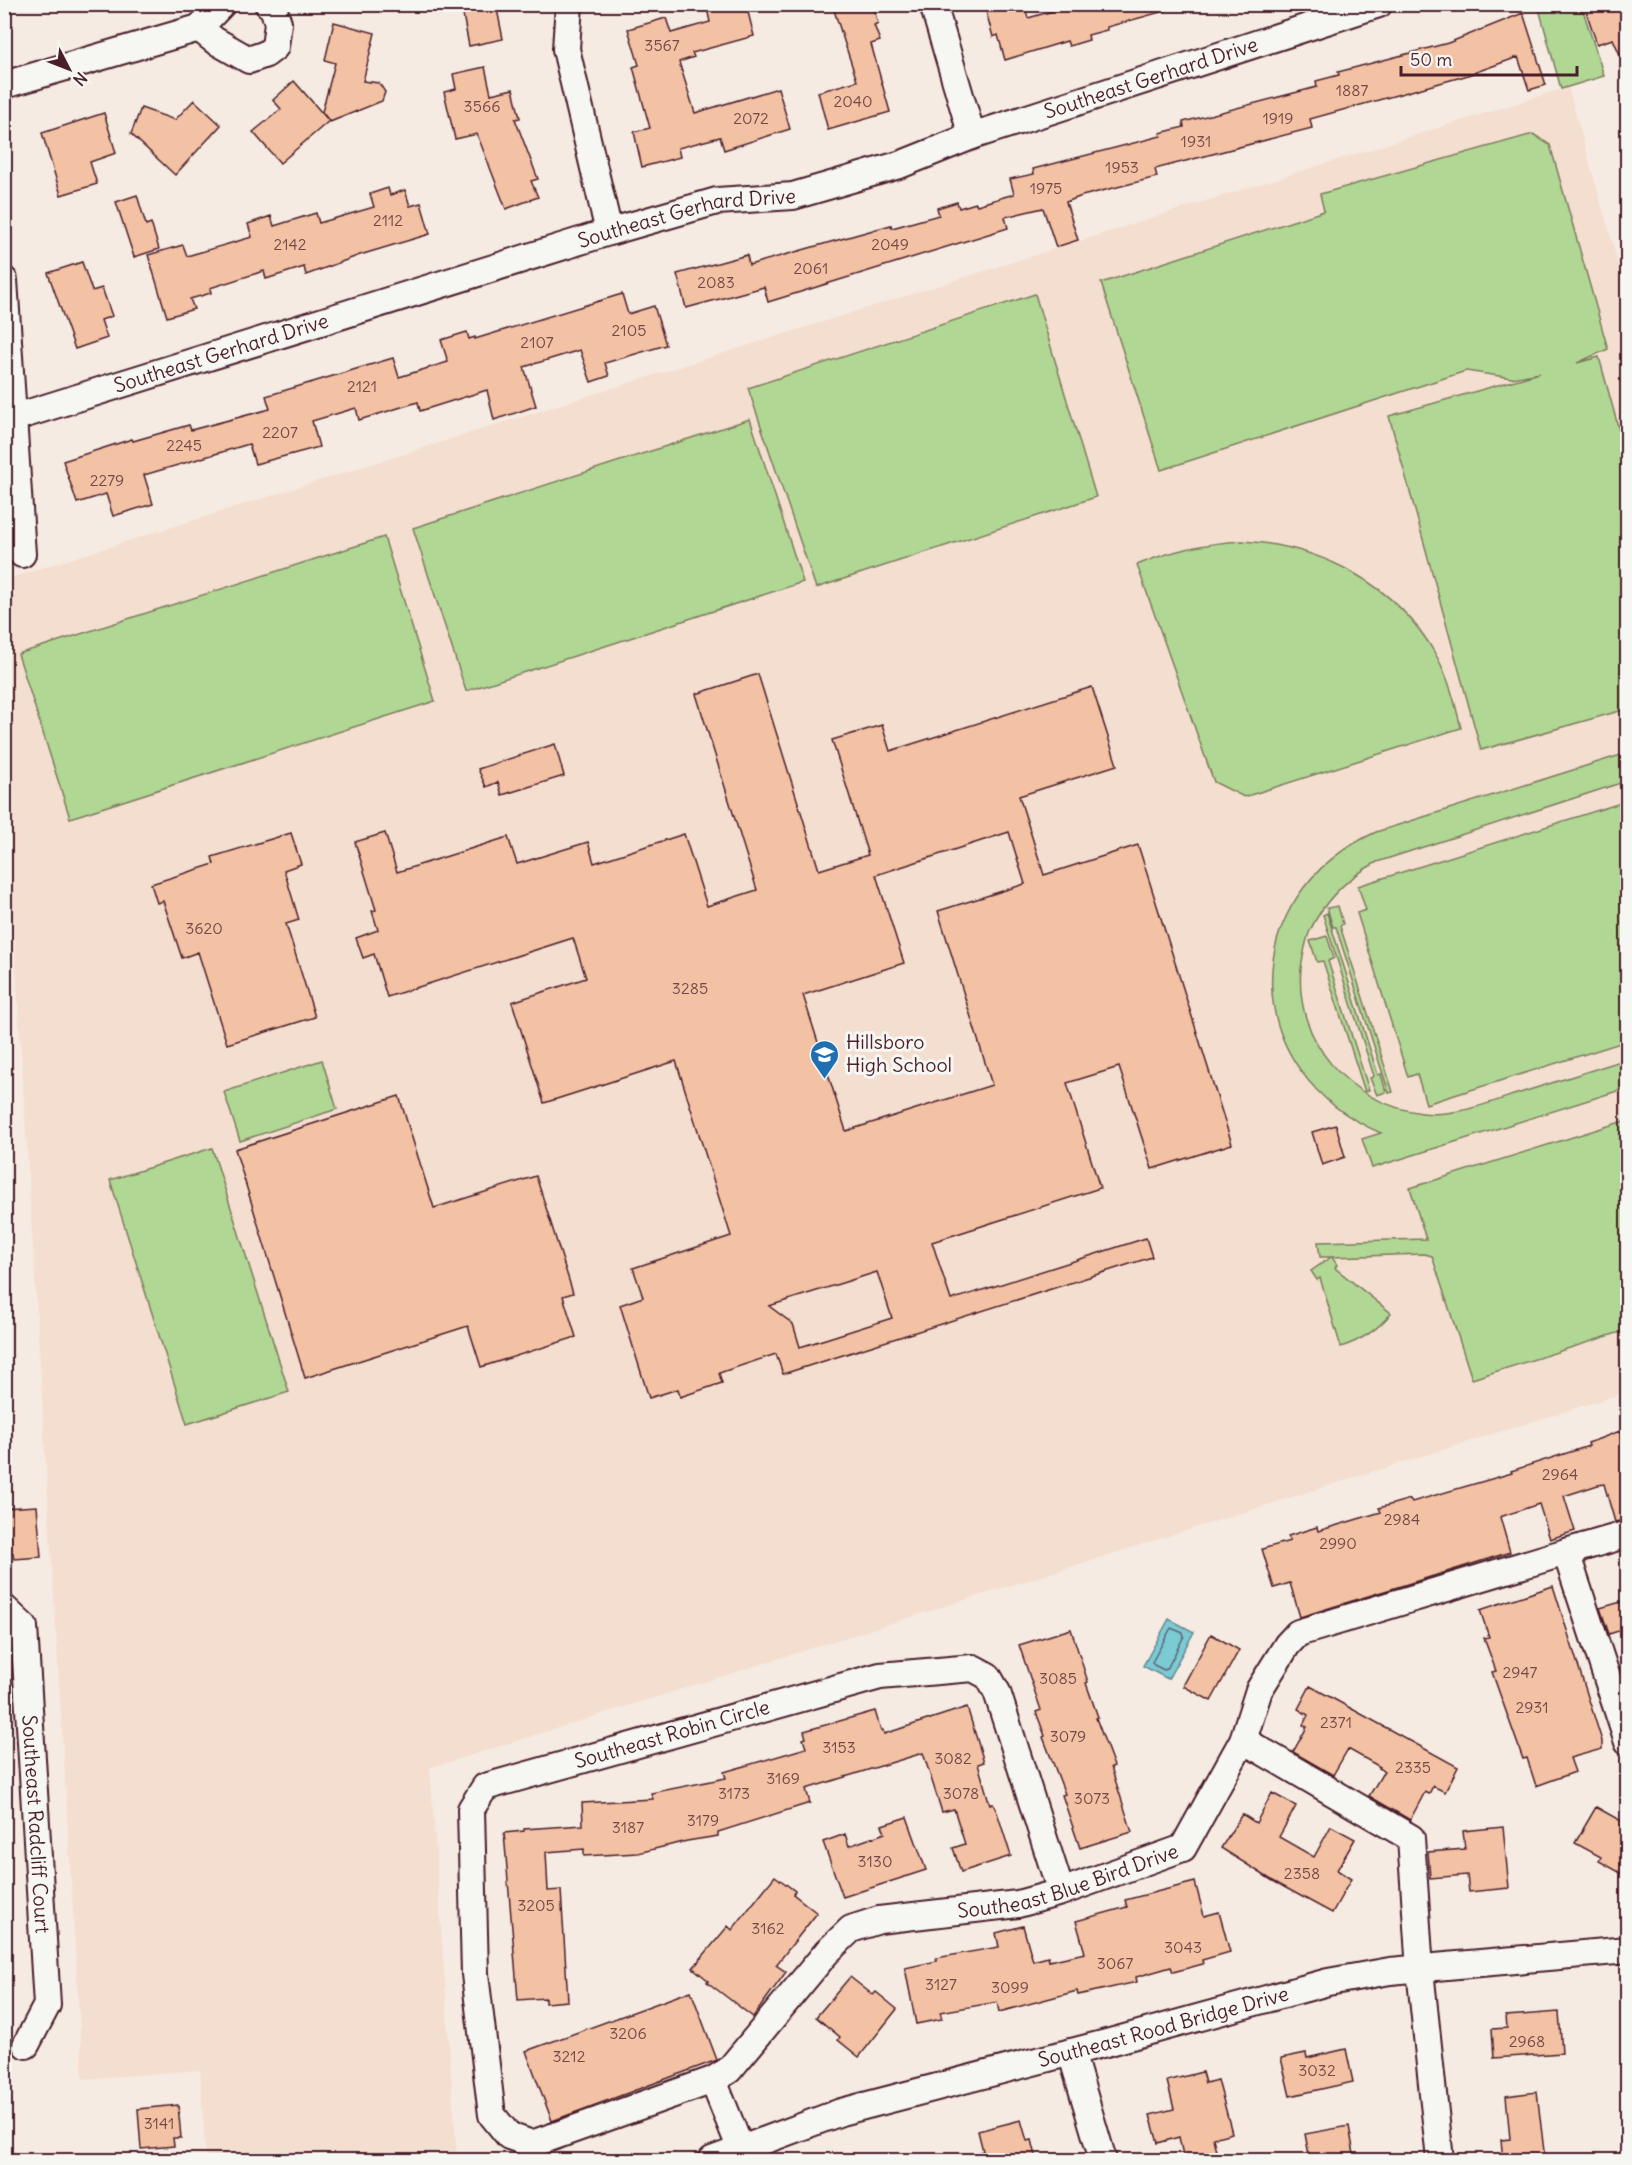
<svg xmlns="http://www.w3.org/2000/svg" width="1632" height="2165" viewBox="0 0 1632 2165" font-family="Delius,sans-serif">
<style>
.built{fill:#f4decf}
.green{fill:#b0d793;stroke:#7d7b5f;stroke-width:1.5}
.water{fill:#7acbd4;stroke:#678690;stroke-width:1.5}
.lines{fill:none;stroke-linecap:round;stroke-linejoin:round}
.shore{stroke:#5d646f;stroke-width:1.5}
.building{fill:#f3c1a3;stroke:#4a1f2b;stroke-width:1.5;fill-rule:evenodd}
.minor-casing{stroke:#4a1f2b;stroke-width:30}
.minor{stroke:#f6f6f2;stroke-width:26}
.labels{text-anchor:middle;stroke-width:6;stroke-linejoin:round;paint-order:stroke}
.number-label{font-size:16px;fill:#744849}
.street-label{font-size:20px;fill:#4a1f2b;stroke:#f6f6f2}
.poi-label{font-size:20px;fill:#4a1f2b;stroke:#f6f6f2;text-anchor:start}
</style>
<rect width="100%" height="100%" fill="#f5ebe2"/>
<filter id="ink" filterUnits="userSpaceOnUse"><feTurbulence type="fractalNoise" baseFrequency=".0167" numOctaves="2"/><feDisplacementMap in="SourceGraphic" scale="12" xChannelSelector="R" yChannelSelector="G"/><feConvolveMatrix kernelMatrix="1 2 1 2 8 2 1 2 1" color-interpolation-filters="sRGB"/></filter>
<g filter="url(#ink)">
<!-- built -->
<path class="built" d="M 1568,87 L 1628,297 L 1627,1392 L 430,1768 L 457,2160 L 206,2160 L 200,2070 L 83,2079 L 5,784 L 4,580 Z"/>
<!-- green -->
<path class="green" d="M 1538,5 L 1586,5 L 1583,10 L 1604,76 L 1561,89 Z
M 1533,134 L 1550,145 L 1608,349 L 1577,363 L 1599,357 L 1627,459 L 1627,709 L 1481,750 L 1389,416 L 1540,373 L 1512,378 L 1466,371 L 1161,470 L 1101,283 L 1324,211 L 1320,194 Z
M 1035,294 L 1096,497 L 816,588 L 748,388 Z
M 750,419 L 803,582 L 466,691 L 413,528 Z
M 384,537 L 435,701 L 70,818 L 18,654 Z
M 1243,541 C 1322,546 1396,584 1436,655 C 1449,678 1455,703 1461,728 L 1244,797 L 1214,782 L 1137,565 C 1172,550 1205,543 1243,541 Z
M 1627,753 L 1627,781 L 1377,862 C 1347,878 1323,901 1309,933 C 1305,944 1303,956 1301,968 C 1294,1042 1350,1104 1422,1113 C 1456,1117 1491,1102 1523,1092 C 1558,1081 1593,1070 1627,1059 L 1627,1088 L 1372,1168 L 1362,1139 L 1381,1133 C 1238,1073 1234,896 1376,832 Z
M 1627,801 L 1627,1041 L 1426,1104 L 1417,1074 L 1408,1077 L 1357,913 L 1366,910 L 1358,886 Z
M 1338,906 L 1343,924 L 1340,926 L 1393,1092 L 1389,1093 L 1336,927 L 1333,927 L 1327,908 Z
M 1327,913 L 1378,1075 L 1381,1074 L 1386,1092 L 1377,1095 L 1370,1078 L 1374,1076 L 1323,915 Z
M 1327,936 L 1334,958 L 1328,961 L 1369,1090 L 1365,1092 L 1323,961 L 1317,962 L 1310,941 Z
M 322,1060 L 337,1109 L 240,1141 L 224,1092 Z
M 1627,1120 L 1627,1330 L 1472,1379 L 1432,1256 L 1424,1254 L 1332,1257 L 1337,1265 L 1335,1268 L 1391,1313 C 1378,1330 1362,1340 1341,1347 L 1320,1278 L 1317,1280 L 1311,1271 L 1331,1257 L 1320,1257 L 1318,1242 L 1426,1239 L 1410,1188 Z
M 212,1148 L 289,1392 L 187,1424 L 110,1180 Z"/>
<!-- water -->
<path class="water" d="M 1169,1619 L 1194,1632 L 1168,1679 L 1143,1666 Z"/>
<g class="lines">
<!-- shore -->
<path class="shore" d="M 1171,1628 L 1183,1633 L 1184,1636 L 1167,1669 L 1164,1670 L 1154,1665 L 1152,1662 Z"/>
</g>
<!-- building -->
<path class="building" d="M 461,4 L 496,4 L 503,39 L 469,46 Z
M 706,4 L 746,4 L 754,36 L 692,53 L 694,57 L 679,62 L 695,113 L 778,88 L 790,129 L 724,150 L 720,137 L 678,148 L 680,157 L 642,167 L 634,132 L 650,128 L 633,67 L 639,65 L 628,29 L 666,18 L 671,33 L 710,22 Z
M 832,4 L 872,4 L 878,23 L 874,25 L 880,41 L 871,44 L 890,112 L 828,130 L 818,92 L 857,81 Z
M 984,4 L 1024,4 L 1028,18 L 1077,4 L 1167,4 L 1168,10 L 1107,27 L 1107,30 L 1088,35 L 1089,40 L 1069,46 L 1067,41 L 1005,60 L 998,35 L 993,37 Z
M 1598,4 L 1628,4 L 1628,73 L 1613,39 L 1597,44 L 1585,8 Z
M 1523,13 L 1546,85 L 1529,90 L 1518,57 L 1465,76 L 1310,119 L 1312,128 L 1155,169 L 1157,177 L 1082,196 L 1066,202 L 1078,240 L 1056,247 L 1043,208 L 1005,217 L 1008,228 L 768,302 L 764,287 L 686,308 L 677,274 L 747,255 L 749,265 L 891,225 L 892,228 L 939,215 L 937,208 L 957,202 L 959,208 L 976,203 L 977,205 L 1014,194 L 1010,179 L 1034,174 L 1033,169 L 1161,136 L 1160,133 L 1184,127 L 1183,122 L 1317,87 L 1316,81 L 1339,75 L 1338,72 L 1448,43 Z
M 334,22 L 375,33 L 363,81 L 379,83 L 385,92 L 382,101 L 330,122 L 322,112 L 335,63 L 325,60 Z
M 485,67 L 491,94 L 513,89 L 520,118 L 515,119 L 538,179 L 531,181 L 538,197 L 506,209 L 477,134 L 455,139 L 444,92 L 456,89 L 453,74 Z
M 294,81 L 329,121 L 280,163 L 253,132 L 281,109 L 273,100 Z
M 194,100 L 221,125 L 175,175 L 131,134 L 141,108 L 175,120 Z
M 104,113 L 116,153 L 90,162 L 97,184 L 61,195 L 42,133 Z
M 388,188 L 390,195 L 405,190 L 410,206 L 421,203 L 430,234 L 360,255 L 306,275 L 304,267 L 266,279 L 264,271 L 210,288 L 211,293 L 190,299 L 194,309 L 167,317 L 148,255 L 183,245 L 187,256 L 252,237 L 248,224 L 271,216 L 274,226 L 316,213 L 319,223 L 374,207 L 370,194 Z
M 137,195 L 146,225 L 151,223 L 159,249 L 134,257 L 116,202 Z
M 82,262 L 92,291 L 102,288 L 112,316 L 101,320 L 107,338 L 75,349 L 48,273 Z
M 622,294 L 628,314 L 654,306 L 666,345 L 605,363 L 609,376 L 591,382 L 580,350 L 524,367 L 536,406 L 494,420 L 487,390 L 420,411 L 418,402 L 359,420 L 356,408 L 312,421 L 319,447 L 255,464 L 249,444 L 144,475 L 153,504 L 113,516 L 106,494 L 77,503 L 63,461 L 132,439 L 133,441 L 189,425 L 191,430 L 270,409 L 266,396 L 393,358 L 399,377 L 448,362 L 441,340 L 467,332 L 469,339 L 475,337 L 475,339 Z
M 758,674 L 819,870 L 868,855 L 832,740 L 882,725 L 890,751 L 1092,687 L 1117,765 L 1019,796 L 1044,875 L 1138,845 L 1232,1144 L 1152,1169 L 1119,1067 L 1067,1083 L 1100,1188 L 932,1242 L 951,1300 L 1146,1238 L 1152,1257 L 783,1374 L 776,1354 L 719,1373 L 722,1383 L 680,1397 L 678,1389 L 649,1398 L 620,1305 L 643,1297 L 633,1268 L 731,1236 L 676,1061 L 544,1103 L 512,1002 L 586,978 L 573,938 L 387,997 L 374,954 L 363,958 L 356,938 L 378,930 L 372,911 L 376,910 L 355,842 L 385,833 L 397,872 L 508,837 L 517,864 L 588,842 L 594,863 L 684,834 L 707,906 L 757,890 L 696,694 ZM 1009,832 L 1025,884 L 938,911 L 992,1085 L 846,1131 L 803,995 L 904,963 L 876,875 ZM 877,1272 L 892,1318 L 800,1347 L 793,1324 L 769,1306 Z
M 555,744 L 564,776 L 502,795 L 498,782 L 486,787 L 478,769 Z
M 291,833 L 301,864 L 284,870 L 299,920 L 286,924 L 315,1017 L 227,1044 L 198,952 L 182,958 L 163,901 L 157,903 L 151,884 L 214,864 L 212,857 Z
M 399,1096 L 434,1208 L 536,1176 L 573,1293 L 563,1296 L 576,1337 L 481,1367 L 468,1326 L 305,1378 L 235,1149 Z
M 1336,1125 L 1345,1157 L 1322,1165 L 1312,1132 Z
M 1620,1431 L 1622,1438 L 1628,1436 L 1628,1519 L 1615,1522 L 1604,1484 L 1598,1485 L 1564,1496 L 1575,1531 L 1550,1539 L 1539,1504 L 1500,1517 L 1510,1552 L 1453,1570 L 1300,1617 L 1290,1583 L 1274,1588 L 1262,1549 L 1290,1541 L 1288,1536 L 1317,1527 L 1318,1531 L 1381,1512 L 1379,1508 L 1410,1499 L 1412,1502 L 1512,1473 L 1511,1471 L 1589,1446 L 1588,1443 Z
M 37,1506 L 41,1557 L 14,1559 L 13,1553 L 4,1553 L 4,1508 Z
M 1553,1586 L 1602,1741 L 1602,1749 L 1570,1758 L 1575,1772 L 1536,1786 L 1527,1758 L 1523,1759 L 1492,1672 L 1496,1671 L 1484,1638 L 1489,1637 L 1480,1610 Z
M 1628,1600 L 1628,1628 L 1609,1634 L 1600,1608 Z
M 1071,1629 L 1088,1682 L 1086,1683 L 1098,1717 L 1096,1718 L 1114,1766 L 1111,1767 L 1132,1832 L 1080,1848 L 1062,1795 L 1065,1794 L 1043,1737 L 1045,1736 L 1036,1712 L 1041,1710 L 1019,1645 Z
M 1211,1634 L 1239,1650 L 1211,1701 L 1183,1686 Z
M 1310,1686 L 1458,1767 L 1445,1792 L 1433,1786 L 1429,1794 L 1425,1792 L 1410,1820 L 1369,1796 L 1384,1771 L 1379,1768 L 1380,1767 L 1348,1749 L 1333,1775 L 1293,1752 L 1307,1727 L 1303,1725 L 1308,1715 L 1298,1709 Z
M 967,1707 L 984,1762 L 978,1764 L 990,1805 L 993,1804 L 997,1812 L 1011,1856 L 961,1872 L 953,1848 L 965,1844 L 954,1809 L 942,1812 L 923,1753 L 806,1789 L 810,1803 L 718,1832 L 718,1836 L 687,1841 L 638,1853 L 584,1856 L 584,1849 L 546,1852 L 548,1891 L 561,1890 L 568,2001 L 545,2003 L 545,1998 L 518,2000 L 504,1833 L 524,1831 L 524,1829 L 583,1825 L 582,1803 L 653,1799 L 651,1793 L 726,1778 L 724,1772 L 806,1748 L 803,1739 L 806,1738 L 804,1731 L 875,1711 L 881,1731 L 883,1730 L 884,1734 Z
M 1272,1793 L 1296,1806 L 1279,1837 L 1314,1857 L 1331,1826 L 1355,1839 L 1337,1870 L 1351,1879 L 1332,1913 L 1273,1881 L 1221,1848 L 1242,1814 L 1256,1823 Z
M 1596,1807 L 1623,1822 L 1621,1826 L 1628,1830 L 1628,1877 L 1599,1861 L 1601,1857 L 1575,1843 Z
M 907,1817 L 926,1870 L 843,1897 L 823,1842 L 845,1834 L 849,1846 L 885,1833 L 882,1825 Z
M 1503,1827 L 1509,1888 L 1469,1892 L 1467,1875 L 1430,1878 L 1428,1852 L 1465,1849 L 1463,1831 Z
M 775,1876 L 795,1891 L 793,1894 L 817,1913 L 776,1965 L 786,1972 L 753,2017 L 707,1982 L 709,1981 L 693,1968 L 728,1926 L 732,1930 Z
M 1195,1882 L 1204,1916 L 1219,1912 L 1230,1952 L 1202,1960 L 1203,1964 L 1173,1972 L 1171,1967 L 1136,1977 L 1137,1982 L 1078,1995 L 1077,1991 L 999,2012 L 997,2002 L 940,2012 L 942,2019 L 916,2024 L 905,1968 L 937,1961 L 936,1958 L 999,1947 L 996,1933 L 1023,1926 L 1033,1961 L 1048,1957 L 1049,1961 L 1085,1953 L 1076,1921 L 1127,1907 L 1125,1900 Z
M 850,1977 L 873,1995 L 876,1992 L 897,2009 L 859,2057 L 838,2040 L 840,2037 L 816,2017 Z
M 691,1991 L 717,2060 L 552,2121 L 526,2051 Z
M 1559,2012 L 1562,2053 L 1494,2058 L 1492,2029 L 1507,2028 L 1506,2016 Z
M 1346,2049 L 1353,2082 L 1290,2096 L 1281,2058 L 1306,2053 L 1307,2058 Z
M 1202,2072 L 1205,2083 L 1218,2080 L 1232,2133 L 1213,2138 L 1218,2160 L 1184,2160 L 1179,2137 L 1158,2143 L 1150,2115 L 1174,2109 L 1167,2081 Z
M 1537,2092 L 1545,2160 L 1503,2160 L 1501,2140 L 1510,2139 L 1506,2096 Z
M 178,2105 L 181,2138 L 173,2138 L 174,2146 L 141,2149 L 138,2109 Z
M 1021,2120 L 1027,2141 L 1032,2140 L 1037,2160 L 977,2160 L 977,2153 L 983,2151 L 978,2131 Z
M 1349,2126 L 1355,2160 L 1310,2160 L 1305,2134 Z"/>
<g class="lines">
<defs>
<g id="minor">
<path d="M 569,4 L 566,49 L 609,232"/>
<path d="M 933,4 L 972,136"/>
<path d="M 199,28 L 214,40 L 249,60 L 266,54 L 275,47 L 278,23 L 273,7 L 268,4"/>
<path d="M 4,85 L 199,28 L 222,4"/>
<path d="M 4,280 L 22,554"/>
<path id="s1" d="M 13,418 L 609,232 L 717,201 L 793,196 L 831,185 L 902,164 L 972,136 L 1379,4"/>
<path d="M 1566,1552 L 1628,1534"/>
<path id="s2" d="M 4,1608 L 24,1627 L 47,2005 L 26,2045"/>
<path d="M 1243,1740 L 1411,1838 L 1420,1970 L 1440,2160"/>
<path id="s3" d="M 1061,1892 L 997,1692 L 988,1676 L 973,1668 L 880,1676 L 485,1787 L 471,1809 L 475,1974 L 492,2115 L 509,2136 L 532,2144 L 713,2080 L 729,2070 L 827,1952 L 851,1929 L 879,1920 L 1018,1904 L 1061,1892 L 1183,1848 L 1243,1740 L 1259,1690 L 1287,1645 L 1298,1633 L 1566,1552 L 1628,1742"/>
<path d="M 1071,2052 L 1103,2160"/>
<path d="M 713,2080 L 745,2160"/>
<path id="s4" d="M 712,2160 L 841,2112 L 1110,2042 L 1328,1982 L 1390,1971 L 1628,1950"/>
</g>
</defs>
<!-- minor casing -->
<use href="#minor" class="minor-casing"/>
<!-- minor -->
<use href="#minor" class="minor"/>
</g>
</g>
<!-- icons -->
<defs>
<symbol id="school-pin" viewBox="-11 -11 22 30"><path d="M0 17L-7.5 6A9.5 9.5 0 1 1 7.5 6Z" fill="#1f6fb2" stroke="#f6f6f2"/><path d="M0-5L7-2L0 1L-7-2ZM-4 1L0 2.5L4 1V4Q0 6-4 4Z" fill="#fff"/></symbol>
</defs>
<g fill-rule="evenodd">
<use href="#school-pin" x="808" y="1038" width="33" height="45"/>
</g>
<g class="labels">
<!-- number labels -->
<g class="number-label">
<text x="662" y="51">3567</text>
<text x="1352" y="96">1887</text>
<text x="853" y="107">2040</text>
<text x="482" y="112">3566</text>
<text x="751" y="124">2072</text>
<text x="1278" y="124">1919</text>
<text x="1196" y="147">1931</text>
<text x="1122" y="173">1953</text>
<text x="1046" y="194">1975</text>
<text x="388" y="226">2112</text>
<text x="290" y="250">2142</text>
<text x="890" y="250">2049</text>
<text x="811" y="274">2061</text>
<text x="716" y="288">2083</text>
<text x="629" y="336">2105</text>
<text x="537" y="348">2107</text>
<text x="362" y="392">2121</text>
<text x="280" y="438">2207</text>
<text x="184" y="451">2245</text>
<text x="107" y="486">2279</text>
<text x="204" y="934">3620</text>
<text x="690" y="994">3285</text>
<text x="1560" y="1480">2964</text>
<text x="1402" y="1525">2984</text>
<text x="1338" y="1549">2990</text>
<text x="1520" y="1678">2947</text>
<text x="1058" y="1684">3085</text>
<text x="1532" y="1713">2931</text>
<text x="1336" y="1728">2371</text>
<text x="1068" y="1742">3079</text>
<text x="839" y="1753">3153</text>
<text x="953" y="1764">3082</text>
<text x="1413" y="1773">2335</text>
<text x="783" y="1784">3169</text>
<text x="734" y="1799">3173</text>
<text x="961" y="1799">3078</text>
<text x="1092" y="1804">3073</text>
<text x="703" y="1826">3179</text>
<text x="628" y="1833">3187</text>
<text x="875" y="1867">3130</text>
<text x="1302" y="1879">2358</text>
<text x="536" y="1911">3205</text>
<text x="768" y="1934">3162</text>
<text x="1183" y="1953">3043</text>
<text x="1115" y="1969">3067</text>
<text x="941" y="1990">3127</text>
<text x="1010" y="1993">3099</text>
<text x="628" y="2039">3206</text>
<text x="1527" y="2047">2968</text>
<text x="569" y="2062">3212</text>
<text x="1317" y="2076">3032</text>
<text x="159" y="2129">3141</text>
</g>
<!-- street labels -->
<g class="street-label">
<text dy="7" stroke="none"><textPath href="#s1" startOffset="1190">Southeast Gerhard Drive</textPath></text>
<text dy="7" stroke="none"><textPath href="#s1" startOffset="704">Southeast Gerhard Drive</textPath></text>
<text dy="7" stroke="none"><textPath href="#s1" startOffset="218">Southeast Gerhard Drive</textPath></text>
<text transform="translate(672 1734) rotate(-16)" y="7">Southeast Robin Circle</text>
<text dy="7" stroke="none"><textPath href="#s2" startOffset="225">Southeast Radcliff Court</textPath></text>
<text dy="7" stroke="none"><textPath href="#s3" startOffset="1754">Southeast Blue Bird Drive</textPath></text>
<text dy="7" stroke="none"><textPath href="#s4" startOffset="471">Southeast Rood Bridge Drive</textPath></text>
</g>
<!-- poi labels -->
<g class="poi-label">
<text x="846" y="1049">Hillsboro<tspan x="846" dy="23">High School</tspan></text>
</g>
</g>
<!-- margin -->
<rect width="1632" height="2165" fill="none" stroke="#f6f6f2" stroke-width="24"/>
<rect x="12" y="12" width="1608" height="2141" fill="none" stroke="#4a1f2b" stroke-width="2" filter="url(#ink)"/>
<!-- north arrow -->
<g transform="translate(69 69) rotate(132)" stroke="#f6f6f2" stroke-width="4.5" paint-order="stroke">
<path d="M0-4.5L10 22L0 15L-10 22Z" fill="#4a1f2b"/>
<text y="-9" font-size="16" font-weight="bold" text-anchor="middle" fill="#4a1f2b">N</text>
</g>
<!-- scale -->
<path d="M1401 66v9h176v-9" fill="none" stroke="#4a1f2b" stroke-width="3"/>
<text x="1410" y="66" font-size="18" fill="#4a1f2b" stroke="#f6f6f2" stroke-width="4.5" paint-order="stroke">50 m</text>
</svg>
